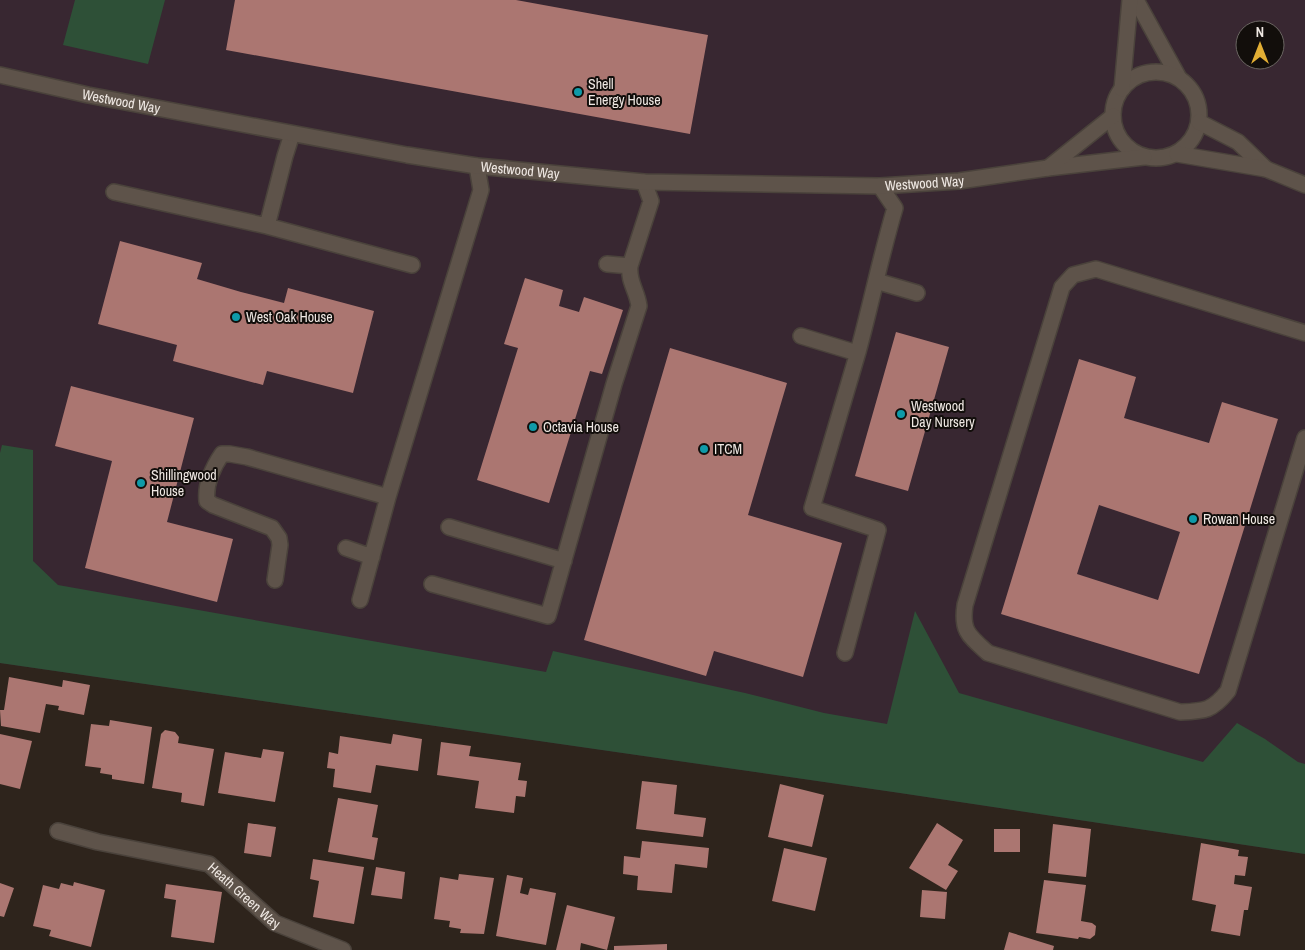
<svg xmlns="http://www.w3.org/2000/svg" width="1305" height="950" viewBox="0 0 1305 950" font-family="'Archivo Narrow',sans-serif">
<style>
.commercial{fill:#382731;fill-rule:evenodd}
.green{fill:#2e5037}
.building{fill:#ab7671;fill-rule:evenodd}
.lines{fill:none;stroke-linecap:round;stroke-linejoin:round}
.service-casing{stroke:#4a423b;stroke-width:18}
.minor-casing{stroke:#4a423b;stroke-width:18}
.service{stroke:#5e534a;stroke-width:15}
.minor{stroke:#5e534a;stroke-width:15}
.culture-dot{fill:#0f9aa8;stroke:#120e0b;stroke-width:2}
.labels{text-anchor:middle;stroke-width:4;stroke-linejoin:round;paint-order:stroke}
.poi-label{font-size:14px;fill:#efe8e3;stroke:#120e0b;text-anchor:start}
.street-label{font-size:14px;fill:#efe8e3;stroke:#120e0b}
</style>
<rect width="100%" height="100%" fill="#2e241c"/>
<!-- commercial -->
<path class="commercial" d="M 0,0 L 1305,0 L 1305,854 L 900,793 L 0,663 ZM 1245,30 L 1275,30 L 1275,60 L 1245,60 Z"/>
<!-- green -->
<path class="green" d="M 75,0 L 165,0 L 148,64 L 63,45 Z
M 2,445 L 33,450 L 33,561 L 58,585 L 546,672 L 553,651 L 745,693 L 824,713 L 887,724 L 915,611 L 959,693 L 1203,762 L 1237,723 L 1265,739 L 1298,762 L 1305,764 L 1305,854 L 900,793 L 0,663 L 0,453 Z"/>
<!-- building -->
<path class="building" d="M 235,0 L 516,0 L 708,35 L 690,134 L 226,50 Z
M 120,241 L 202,263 L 197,279 L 241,292 L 284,303 L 288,288 L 374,311 L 353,393 L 267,371 L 263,385 L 173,361 L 177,345 L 98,324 Z
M 525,278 L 563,290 L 559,306 L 579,312 L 584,297 L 623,310 L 602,374 L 590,371 L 549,503 L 477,480 L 518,348 L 504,344 Z
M 896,332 L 949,347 L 908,491 L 855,476 Z
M 670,348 L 787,383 L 748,515 L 842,543 L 803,677 L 714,651 L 706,676 L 584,640 Z
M 1079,359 L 1136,377 L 1124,418 L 1209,443 L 1222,402 L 1278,419 L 1199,674 L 1001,614 ZM 1099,505 L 1180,532 L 1158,600 L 1077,574 Z
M 71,386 L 194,418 L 167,522 L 233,539 L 217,602 L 85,568 L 112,461 L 55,446 Z
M 9,677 L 62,687 L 63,680 L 90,685 L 84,715 L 58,710 L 59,706 L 46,704 L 40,733 L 1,726 L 0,710 L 4,710 Z
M 110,720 L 152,727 L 144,784 L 112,779 L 112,775 L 100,773 L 101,768 L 85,766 L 91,724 L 109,726 Z
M 165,730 L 175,732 L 179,737 L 178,743 L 214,749 L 204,806 L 181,802 L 182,793 L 152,788 L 161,734 Z
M 0,734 L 32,741 L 20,789 L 0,784 Z
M 393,734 L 422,739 L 418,771 L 376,765 L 371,793 L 333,787 L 335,769 L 327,768 L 329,752 L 338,754 L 340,736 L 391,744 Z
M 441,742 L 471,746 L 469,756 L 521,763 L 518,780 L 527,781 L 525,797 L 516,796 L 514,813 L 475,808 L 479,781 L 437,775 Z
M 263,749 L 284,752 L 275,802 L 218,793 L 225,752 L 261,758 Z
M 642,781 L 677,785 L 674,814 L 706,818 L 703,837 L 636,829 Z
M 780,784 L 824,795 L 812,847 L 768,837 Z
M 338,798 L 378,805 L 372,837 L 378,838 L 374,860 L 328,852 Z
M 248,823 L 276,827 L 271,857 L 244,853 Z
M 937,823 L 963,840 L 948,865 L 958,871 L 946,890 L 909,868 Z
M 1053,824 L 1091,829 L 1086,877 L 1048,873 Z
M 994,829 L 1020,829 L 1020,852 L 994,852 Z
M 642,841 L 709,848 L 707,868 L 675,864 L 672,893 L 637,890 L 638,876 L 623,874 L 624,856 L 640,858 Z
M 1201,843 L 1239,850 L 1238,856 L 1248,857 L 1245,876 L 1235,875 L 1234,884 L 1252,887 L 1248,910 L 1244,910 L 1240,936 L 1211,931 L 1216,905 L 1192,900 Z
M 784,848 L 827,858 L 815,911 L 772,901 Z
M 313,859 L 364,867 L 354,924 L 313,917 L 319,881 L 310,879 Z
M 376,867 L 405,872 L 402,899 L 371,895 Z
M 459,874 L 494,878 L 484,934 L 460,933 L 461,929 L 449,927 L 450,921 L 434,919 L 440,877 L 458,880 Z
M 507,875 L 523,878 L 520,893 L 528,895 L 530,888 L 556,893 L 546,945 L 496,936 Z
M 1044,880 L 1086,885 L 1081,921 L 1092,923 L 1096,926 L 1095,935 L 1090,939 L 1079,937 L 1078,939 L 1036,933 Z
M 74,882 L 105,890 L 91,947 L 49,936 L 51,930 L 33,926 L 43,885 L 59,889 L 61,883 L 73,886 Z
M 0,883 L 14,888 L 4,917 L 0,916 Z
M 166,884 L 222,892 L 214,943 L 171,937 L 176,900 L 164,898 Z
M 922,890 L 947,892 L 945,919 L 920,917 Z
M 567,905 L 615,917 L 607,950 L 581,943 L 580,950 L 556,950 Z
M 1009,932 L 1054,946 L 1053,950 L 1004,950 Z
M 667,944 L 667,950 L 614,950 L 614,946 Z"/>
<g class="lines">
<defs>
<path id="service" d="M 292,134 L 285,156 L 267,226 L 412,265
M 114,192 L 267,226
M 607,264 L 630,266
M 876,281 L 917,293
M 1305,333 L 1096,269 L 1073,275 L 1062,287 L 965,605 C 961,631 969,636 988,653 L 1180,712 C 1205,711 1212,711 1228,691 L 1305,438
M 801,336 L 857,353
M 449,527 L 564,561
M 346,548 L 372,557
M 275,580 L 280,545 L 279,538 L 272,528 L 213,505 L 207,501 C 205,485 213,467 222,454 L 230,454 L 247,457 L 388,497
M 432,584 L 548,616 L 614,384 L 639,306 C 637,290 628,282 630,266 L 651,201 L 644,182
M 360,600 L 388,497 L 481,190 L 477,166
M 845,653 L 878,530 L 812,508 C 827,456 843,404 858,352 C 871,304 881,255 895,208 L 880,186"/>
<g id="minor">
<path d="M 1136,0 L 1179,78"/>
<circle cx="1156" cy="115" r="43"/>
<path id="s1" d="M 0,75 L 88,95 L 407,155 L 477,166 L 644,182 L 880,186 L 959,181 L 1048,168 L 1144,157"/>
<path d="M 1122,89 L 1130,0"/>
<path d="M 1199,122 L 1238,142 L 1266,169"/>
<path d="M 1177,154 L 1266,169 L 1305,185"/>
<path d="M 1048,168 L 1113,116"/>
<path id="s2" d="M 58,831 L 98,842 L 209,864 L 275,923 L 343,950"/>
</g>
</defs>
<!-- service casing -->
<use href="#service" class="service-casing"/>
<!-- minor casing -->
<use href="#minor" class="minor-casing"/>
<!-- service -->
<use href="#service" class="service"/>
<!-- minor -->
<use href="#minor" class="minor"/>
</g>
<!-- markers -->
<g class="culture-dot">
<circle cx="578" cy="92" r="5"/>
<circle cx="236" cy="317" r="5"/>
<circle cx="901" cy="414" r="5"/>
<circle cx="533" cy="427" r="5"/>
<circle cx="704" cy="449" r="5"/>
<circle cx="141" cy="483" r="5"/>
<circle cx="1193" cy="519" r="5"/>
</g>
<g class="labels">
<!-- poi labels -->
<g class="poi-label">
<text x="588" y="89">Shell<tspan x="588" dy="16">Energy House</tspan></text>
<text x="246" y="322">West Oak House</text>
<text x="911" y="411">Westwood<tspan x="911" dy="16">Day Nursery</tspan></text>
<text x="543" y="432">Octavia House</text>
<text x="714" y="454">ITCM</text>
<text x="151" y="480">Shillingwood<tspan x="151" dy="16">House</tspan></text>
<text x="1203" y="524">Rowan House</text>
</g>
<!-- street labels -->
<g class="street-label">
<text dy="5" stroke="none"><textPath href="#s1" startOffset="124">Westwood Way</textPath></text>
<text dy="5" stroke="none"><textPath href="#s1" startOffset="529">Westwood Way</textPath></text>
<text dy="5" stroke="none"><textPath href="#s1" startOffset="934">Westwood Way</textPath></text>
<text dy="5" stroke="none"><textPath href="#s2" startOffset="202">Heath Green Way</textPath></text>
</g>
</g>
<!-- north arrow -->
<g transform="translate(1260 45)"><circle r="24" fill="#120e0b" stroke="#6a6561"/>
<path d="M0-4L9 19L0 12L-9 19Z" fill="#e2ae34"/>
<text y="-8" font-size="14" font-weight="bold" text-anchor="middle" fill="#efe8e3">N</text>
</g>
</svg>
